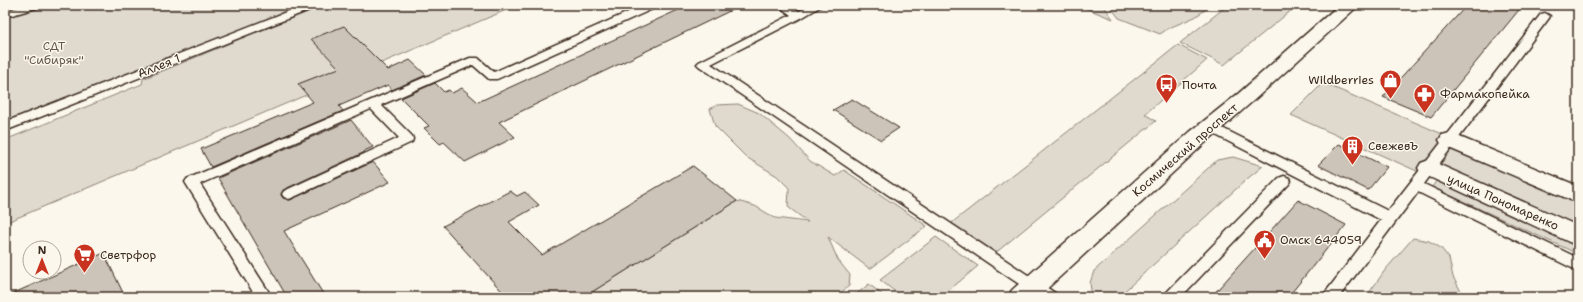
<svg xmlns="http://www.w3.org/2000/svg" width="1583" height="302" viewBox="0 0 1583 302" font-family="'Shantell Sans',sans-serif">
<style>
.green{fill:#dfd9ce;stroke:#8d8276}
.building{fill:#ccc4b9;stroke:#3b2a1e}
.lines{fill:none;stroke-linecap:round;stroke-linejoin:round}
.lane-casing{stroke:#3b2a1e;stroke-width:3}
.street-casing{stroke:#3b2a1e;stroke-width:3}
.primary-casing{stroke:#3b2a1e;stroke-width:3}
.lane{fill:#fbf7ec;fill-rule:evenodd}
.street{fill:#fbf7ec;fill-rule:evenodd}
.primary{fill:#fbf7ec;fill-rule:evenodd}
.labels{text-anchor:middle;stroke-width:3;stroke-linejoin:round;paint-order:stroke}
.park-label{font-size:12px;fill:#64564a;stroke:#fbf7ec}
.street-label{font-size:12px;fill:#3b2a1e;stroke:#fbf7ec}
.poi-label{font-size:12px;fill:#3b2a1e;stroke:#fbf7ec;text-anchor:start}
</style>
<rect width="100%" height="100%" fill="#fbf7ec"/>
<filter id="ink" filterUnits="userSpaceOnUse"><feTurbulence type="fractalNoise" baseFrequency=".025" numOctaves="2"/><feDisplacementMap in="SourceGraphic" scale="8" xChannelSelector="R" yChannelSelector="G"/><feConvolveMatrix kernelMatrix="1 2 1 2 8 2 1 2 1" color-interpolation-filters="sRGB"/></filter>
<g filter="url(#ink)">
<!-- green -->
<path class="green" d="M 5,5 L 305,5 L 5,124 Z
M 322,5 L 518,5 L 5,223 L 5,140 L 142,84 L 143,79 Z
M 1077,5 L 1103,5 L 1113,19 Z
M 1109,5 L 1212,5 L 1195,17 L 1169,28 L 1160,34 L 1119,18 Z
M 1228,5 L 1298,5 L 1224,65 L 1180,43 Z
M 1178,45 L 1207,60 L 1145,114 L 1156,121 L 993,255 L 949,225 Z
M 1323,83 L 1578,192 L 1578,254 L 1432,187 L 1437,180 L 1291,115 Z
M 738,104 L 759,113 L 790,139 L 810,161 L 835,176 L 844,170 L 927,226 L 870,269 L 828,237 L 838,260 L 850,275 L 849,286 L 835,297 L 591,297 L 592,292 L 737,201 L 755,206 L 775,218 L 808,222 L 788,207 L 789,188 L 777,176 L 746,157 L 715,126 L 710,109 L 717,105 Z
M 1233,157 L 1263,166 L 1247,179 L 1118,297 L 1092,297 L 1090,283 L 1094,271 L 1217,160 Z
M 936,237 L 978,266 L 941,297 L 902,297 L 880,280 Z
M 1413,238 L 1429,241 L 1441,248 L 1449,258 L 1453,277 L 1463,295 L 1462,297 L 1366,297 L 1386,269 Z
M 869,284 L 885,297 L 853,297 Z"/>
<!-- building -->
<path class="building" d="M 689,5 L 742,5 L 499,122 L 515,137 L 465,162 L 444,142 L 440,144 L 424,128 L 429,126 L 401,98 L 435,83 L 444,92 L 449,90 L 452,93 L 462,88 L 478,102 Z
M 1467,5 L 1523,5 L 1431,117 L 1383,97 Z
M 344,26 L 388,70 L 410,60 L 426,75 L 392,90 L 388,85 L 339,106 L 343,111 L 211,167 L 201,149 L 313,102 L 298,84 L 339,68 L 311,39 Z
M 852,99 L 899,128 L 881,140 L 833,110 Z
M 351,120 L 373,147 L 364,151 L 365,152 L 283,190 L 281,195 L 283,198 L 290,200 L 373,162 L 390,182 L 284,231 L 325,297 L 287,297 L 218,178 Z
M 1339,144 L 1387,167 L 1368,190 L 1318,165 Z
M 693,166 L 737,201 L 584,297 L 507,297 L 443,226 L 510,191 L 517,196 L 525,192 L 539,205 L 509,222 L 542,255 Z
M 1298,200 L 1346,225 L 1288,297 L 1211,297 Z
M 104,253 L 125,297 L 5,297 Z"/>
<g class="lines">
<defs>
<path id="lane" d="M 25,5 L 41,5 L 40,7 L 5,17 L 5,11 Z
M 304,5 L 318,5 L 317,7 L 5,131 L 5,122 Z
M 644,5 L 658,5 L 657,7 L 497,79 L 489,79 L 473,65 L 381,105 L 412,136 L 413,139 L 412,142 L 294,197 L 289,199 L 284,197 L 282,194 L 284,191 L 399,138 L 371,109 L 200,184 L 272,297 L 256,297 L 185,182 L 187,179 L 470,58 L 478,58 L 494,72 Z
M 777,5 L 790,5 L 799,11 L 810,5 L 823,5 L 803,17 L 711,64 L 1055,293 L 1058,297 L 1038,297 L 699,66 L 697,64 L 699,62 L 791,15 Z
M 1545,13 L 1550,16 L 1549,18 L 1424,184 L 1578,258 L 1578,271 L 1418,192 L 1339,297 L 1322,297 L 1381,220 L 1206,130 L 1204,127 L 1206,124 L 1214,124 L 1388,211 L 1541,14 Z
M 1284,176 L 1289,178 L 1291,181 L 1289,184 L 1181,297 L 1163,297 L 1166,293 L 1279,178 Z"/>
<path id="street" d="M 1450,133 L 1578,186 L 1578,203 L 1442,145 L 1439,140 L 1442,135 Z
M 1429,160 L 1578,226 L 1578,245 L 1569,242 L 1421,173 L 1418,168 L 1421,163 Z"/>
<path id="primary" d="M 1339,5 L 1359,5 L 1253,101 L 1206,142 L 1038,297 L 1008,297 L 1012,290 L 1190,132 L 1239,93 Z"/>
</defs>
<!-- lane casing -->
<use href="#lane" class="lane-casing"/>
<!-- street casing -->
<use href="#street" class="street-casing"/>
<!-- primary casing -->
<use href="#primary" class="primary-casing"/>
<!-- lane -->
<use href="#lane" class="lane"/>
<!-- street -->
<use href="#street" class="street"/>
<!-- primary -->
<use href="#primary" class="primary"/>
</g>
</g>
<!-- icons -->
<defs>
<symbol id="shop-pin" viewBox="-11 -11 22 30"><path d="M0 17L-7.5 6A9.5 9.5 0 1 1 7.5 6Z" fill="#c8321e" stroke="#fbf7ec"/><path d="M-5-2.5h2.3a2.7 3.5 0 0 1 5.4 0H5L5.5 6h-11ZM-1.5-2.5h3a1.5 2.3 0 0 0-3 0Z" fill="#fff"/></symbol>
<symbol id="bus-pin" viewBox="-11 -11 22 30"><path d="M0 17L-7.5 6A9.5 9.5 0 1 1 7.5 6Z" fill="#c8321e" stroke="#fbf7ec"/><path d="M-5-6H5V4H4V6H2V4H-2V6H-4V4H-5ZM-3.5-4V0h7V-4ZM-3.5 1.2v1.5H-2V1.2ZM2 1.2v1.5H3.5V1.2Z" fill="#fff"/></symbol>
<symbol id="pharmacy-pin" viewBox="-11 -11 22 30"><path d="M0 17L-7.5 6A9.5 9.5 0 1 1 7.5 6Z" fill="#c8321e" stroke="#fbf7ec"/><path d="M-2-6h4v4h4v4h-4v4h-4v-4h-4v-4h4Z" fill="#fff"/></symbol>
<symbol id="building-pin" viewBox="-11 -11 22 30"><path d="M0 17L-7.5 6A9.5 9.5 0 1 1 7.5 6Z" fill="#c8321e" stroke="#fbf7ec"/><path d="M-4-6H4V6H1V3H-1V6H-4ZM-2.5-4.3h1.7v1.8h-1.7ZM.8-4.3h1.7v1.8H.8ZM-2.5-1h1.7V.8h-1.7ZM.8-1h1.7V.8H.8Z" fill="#fff"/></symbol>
<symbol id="civic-pin" viewBox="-11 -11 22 30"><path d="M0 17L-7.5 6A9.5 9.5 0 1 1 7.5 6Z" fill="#c8321e" stroke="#fbf7ec"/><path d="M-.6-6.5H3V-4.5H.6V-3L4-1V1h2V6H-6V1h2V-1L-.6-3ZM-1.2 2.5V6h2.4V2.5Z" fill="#fff"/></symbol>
<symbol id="supermarket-pin" viewBox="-11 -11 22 30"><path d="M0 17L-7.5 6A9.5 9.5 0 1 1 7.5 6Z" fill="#c8321e" stroke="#fbf7ec"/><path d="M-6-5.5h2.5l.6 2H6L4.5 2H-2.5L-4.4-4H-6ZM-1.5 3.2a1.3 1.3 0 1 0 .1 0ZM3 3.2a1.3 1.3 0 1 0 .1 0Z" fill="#fff"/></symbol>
</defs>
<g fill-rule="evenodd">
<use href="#shop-pin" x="1378" y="68" width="25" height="34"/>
<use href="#bus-pin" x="1154" y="72" width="25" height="34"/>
<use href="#pharmacy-pin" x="1412" y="82" width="25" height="34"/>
<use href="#building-pin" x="1340" y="134" width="25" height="34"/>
<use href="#civic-pin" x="1252" y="228" width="25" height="34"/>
<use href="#supermarket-pin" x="72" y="242" width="25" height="34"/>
</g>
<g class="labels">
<!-- park labels -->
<g class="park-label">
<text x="54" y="50">СДТ<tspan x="54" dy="14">"Сибиряк"</tspan></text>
</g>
<!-- street labels -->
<g class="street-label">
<text transform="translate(159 66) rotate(-22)" y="4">Аллея 1</text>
<text transform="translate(1185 150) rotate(-41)" y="4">Космический проспект</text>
<text transform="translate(1503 202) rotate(24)" y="4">улица Пономаренко</text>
</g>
<!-- poi labels -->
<g class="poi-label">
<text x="1374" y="84" text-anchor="end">Wildberries</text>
<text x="1182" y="89">Почта</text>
<text x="1440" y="98">Фармакопейка</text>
<text x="1368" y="150">СвежевЪ</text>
<text x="1280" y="244">Омск 644059</text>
<text x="100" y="259">Светрфор</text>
</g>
</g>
<!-- margin -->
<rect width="1583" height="302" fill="none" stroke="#fbf7ec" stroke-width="20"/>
<rect x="10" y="10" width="1563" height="282" fill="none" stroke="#3b2a1e" stroke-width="1.5" filter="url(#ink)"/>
<!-- north arrow -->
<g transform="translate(42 260)"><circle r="19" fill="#fbf7ec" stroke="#aea59a"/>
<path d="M0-3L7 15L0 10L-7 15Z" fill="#c8321e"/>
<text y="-6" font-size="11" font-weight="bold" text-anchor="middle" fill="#3b2a1e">N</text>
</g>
</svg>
